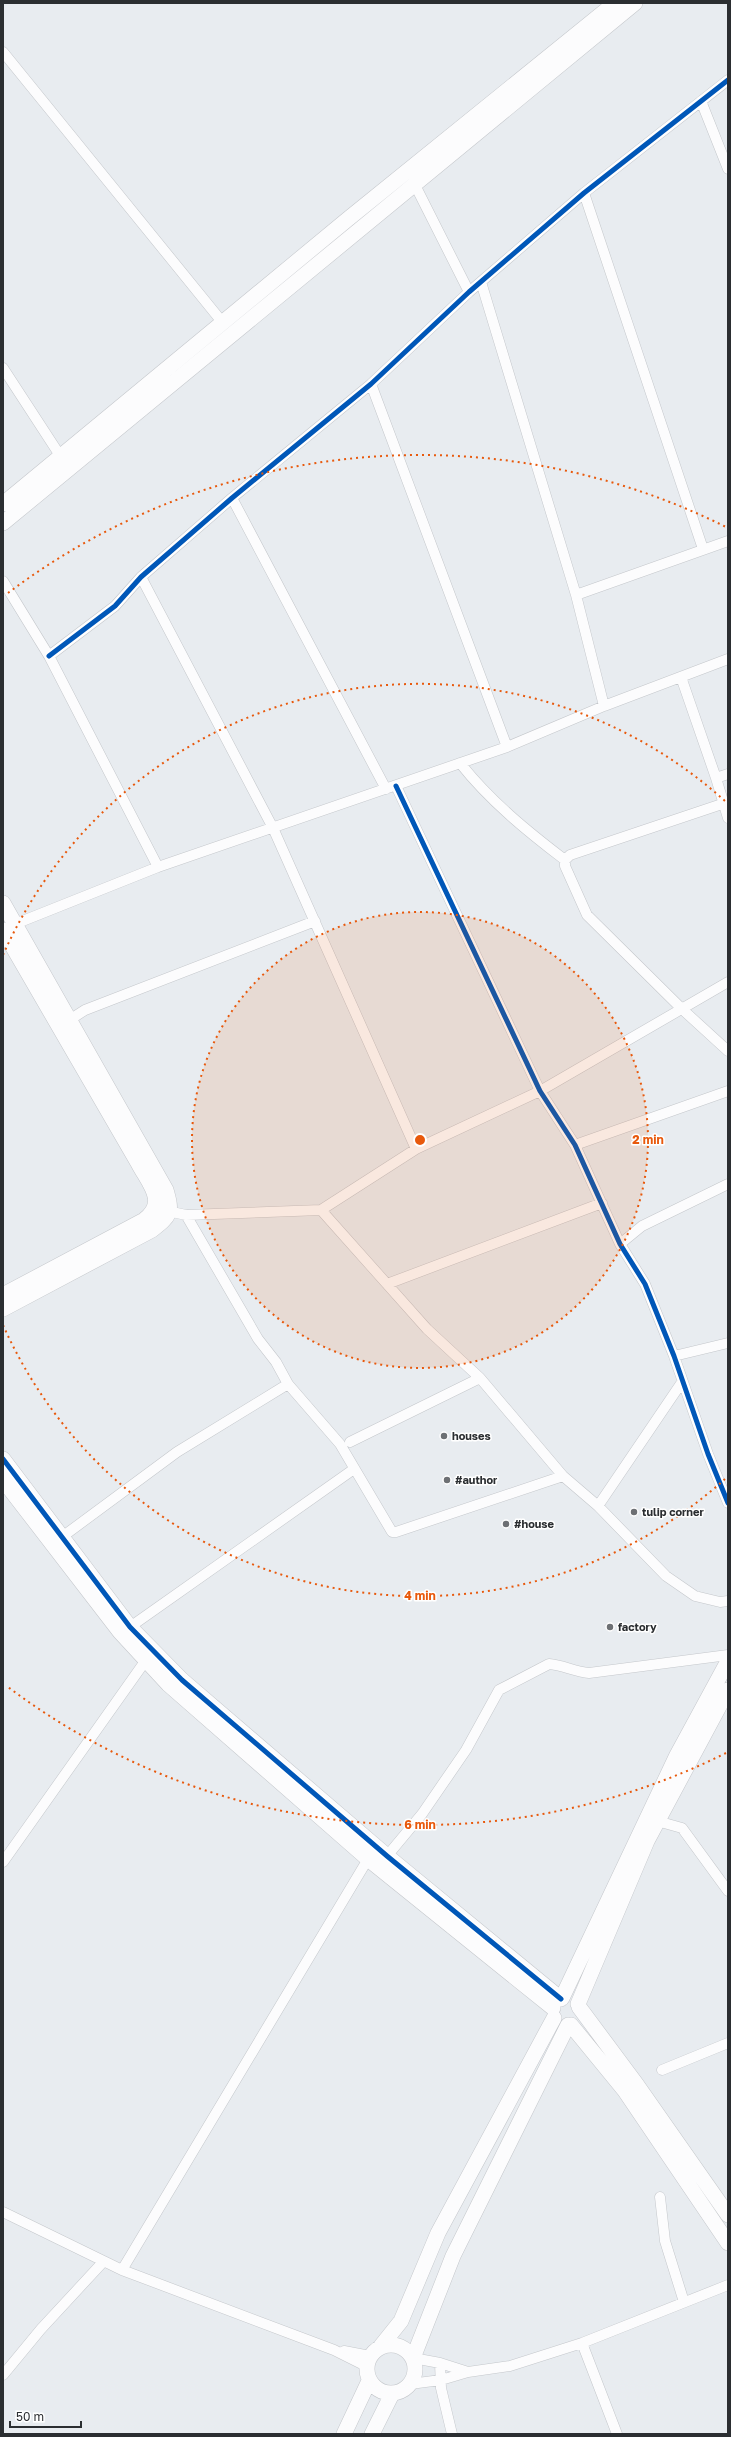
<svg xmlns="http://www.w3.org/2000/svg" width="731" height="2437" viewBox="0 0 731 2437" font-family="'Golos Text',sans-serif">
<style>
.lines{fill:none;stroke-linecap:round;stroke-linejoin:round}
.street-casing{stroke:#c4c7cb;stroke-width:11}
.secondary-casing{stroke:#c4c7cb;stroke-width:16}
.street{stroke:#fcfcfd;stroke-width:10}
.secondary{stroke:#fcfcfd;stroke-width:15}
.cycleway-casing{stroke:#fff;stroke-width:8}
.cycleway{stroke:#0057b8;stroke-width:5}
.ring{fill:none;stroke:#e8590c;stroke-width:2;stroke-dasharray:2 4}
.poi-dot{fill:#6d7074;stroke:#fff;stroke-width:1.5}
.labels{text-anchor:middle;stroke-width:3;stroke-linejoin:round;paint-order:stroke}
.poi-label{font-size:11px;font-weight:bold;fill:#2b2e31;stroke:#fff;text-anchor:start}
.centre{fill:#e8590c;stroke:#fff;stroke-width:2}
.ring-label{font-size:12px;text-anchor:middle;font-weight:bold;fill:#e8590c;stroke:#fff;stroke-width:3;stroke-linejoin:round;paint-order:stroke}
</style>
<rect width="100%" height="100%" fill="#e8ecf0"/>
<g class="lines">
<defs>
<path id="street" d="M 3,52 L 223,323
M 701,101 L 728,169
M 414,183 L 469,292
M 584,193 L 703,549
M 481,282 L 576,595 L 604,706
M 3,368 L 61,457
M 371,384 L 507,747
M 232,498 L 386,789
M 141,577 L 273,828 L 416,1149
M 3,581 L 49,656 L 158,867
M 576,595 L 728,541
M 49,656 L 115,606 L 141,577 L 232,498 L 371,384 L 469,292 L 584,193 L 728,80
M 681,677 L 716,778 L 728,818
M 460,763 C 490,801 527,831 565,860
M 716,778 L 728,774
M 396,786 L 540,1091 L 575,1145 L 620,1244 L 645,1284 L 674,1356 L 708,1454 L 728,1503
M 722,804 L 570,855 L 565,860 L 565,866 L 587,915 L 682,1009 L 728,1051
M 15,924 L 158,867 L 507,747 L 604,706 L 728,659
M 71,1019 L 85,1010 L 315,921
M 575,1145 L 728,1091
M 163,1210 L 186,1215 L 321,1210 L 416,1149 L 540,1091 L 728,982
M 321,1210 L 427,1329 L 480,1378 L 563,1476 L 598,1506 L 666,1576 L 695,1596 L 720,1602 L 728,1601
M 186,1215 L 258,1339 L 276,1362 L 288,1384 L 340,1444 L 392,1532 L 396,1532 L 563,1476
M 620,1244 L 642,1226 L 728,1184
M 387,1284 L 602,1203
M 674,1356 L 728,1343
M 350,1442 L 480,1378
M 598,1506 L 682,1382
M 62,1537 L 177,1452 L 288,1384
M 130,1627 L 354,1469
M 657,1821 L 682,1828 L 728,1891
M 387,1856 L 422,1814 L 466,1750 L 499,1690 L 549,1664 C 563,1665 575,1672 589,1673 L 728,1655
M 3,1862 L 146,1660
M 662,2070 L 728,2043
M 660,2197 L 665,2241 L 684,2302
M 3,2212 L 122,2270 L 334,2350 L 366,2366
M 122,2270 L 368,1859
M 582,2343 L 617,2434
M 344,2351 L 370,2356
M 413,2358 L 440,2363 L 468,2372
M 440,2363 L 441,2388 L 452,2434
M 3,2375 L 41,2329 L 103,2262
M 410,2384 L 441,2380 L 468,2372 L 510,2366 L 582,2343 L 728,2285"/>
<path id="secondary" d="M 3,504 L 348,219 L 615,3
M 3,523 L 635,3
M 3,903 L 166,1190 C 173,1213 170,1216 152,1230 L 3,1309
M 3,930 L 138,1163 C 149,1184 168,1202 144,1220 L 3,1295
M 3,1459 L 130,1627 L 182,1680 L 387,1856 L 561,1999
M 3,1480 L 120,1632 L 168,1684 L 368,1859 L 553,2008
M 562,1998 L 677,1755 L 728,1661
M 578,2004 L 647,1841 L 728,1690
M 579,2007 L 637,2085 L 728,2215
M 571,2025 L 625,2091 L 728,2243
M367 2369a24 24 0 1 1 48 0a24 24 0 1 1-48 0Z
M 381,2346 L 401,2321 L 438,2233 L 554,2018
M 413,2358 L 453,2256 L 568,2025
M 344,2434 L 369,2381
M 372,2434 L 392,2394"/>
</defs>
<!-- street casing -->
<use href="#street" class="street-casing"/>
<!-- secondary casing -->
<use href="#secondary" class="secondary-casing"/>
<!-- street -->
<use href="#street" class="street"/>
<!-- secondary -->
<use href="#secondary" class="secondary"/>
<defs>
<path id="cycleway" d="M 49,656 L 115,606 L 141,577 L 232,498 L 371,384 L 469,292 L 584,193 L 728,80
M 396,786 L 540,1091 L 575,1145 L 620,1244 L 645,1284 L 674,1356 L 708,1454 L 728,1503
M 3,1459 L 130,1627 L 182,1680 L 387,1856 L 561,1999"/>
</defs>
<!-- cycleway casing -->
<use href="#cycleway" class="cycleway-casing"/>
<!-- cycleway -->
<use href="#cycleway" class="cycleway"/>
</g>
<!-- distance rings -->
<circle cx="420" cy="1140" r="228" fill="#e8590c" fill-opacity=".12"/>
<g class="ring">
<circle cx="420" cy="1140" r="228"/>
<path d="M725 1479A456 456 0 0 1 3 1325M3 955A456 456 0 0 1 725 801"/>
<path d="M726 1753A685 685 0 0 1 8 1687M8 593A685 685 0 0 1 726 527"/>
</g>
<!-- markers -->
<g class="poi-dot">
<circle cx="444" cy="1436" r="4"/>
<circle cx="447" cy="1480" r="4"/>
<circle cx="634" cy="1512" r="4"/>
<circle cx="506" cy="1524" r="4"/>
<circle cx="610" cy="1627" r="4"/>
</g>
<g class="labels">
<!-- poi labels -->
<g class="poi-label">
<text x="452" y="1440">houses</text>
<text x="455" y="1484">#author</text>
<text x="642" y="1516">tulip corner</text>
<text x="514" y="1528">#house</text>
<text x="618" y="1631">factory</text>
</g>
</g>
<circle cx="420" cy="1140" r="6" class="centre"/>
<g class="ring-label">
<text x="648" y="1144">2 min</text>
<text x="420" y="1600">4 min</text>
<text x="420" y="1829">6 min</text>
</g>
<!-- border -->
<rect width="731" height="2437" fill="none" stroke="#2b2e31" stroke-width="8"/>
<!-- scale -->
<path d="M10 2421v6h71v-6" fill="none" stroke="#2b2e31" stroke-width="2"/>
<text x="16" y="2421" font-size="12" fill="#2b2e31" stroke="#ffffff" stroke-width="3" paint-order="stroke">50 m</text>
</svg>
